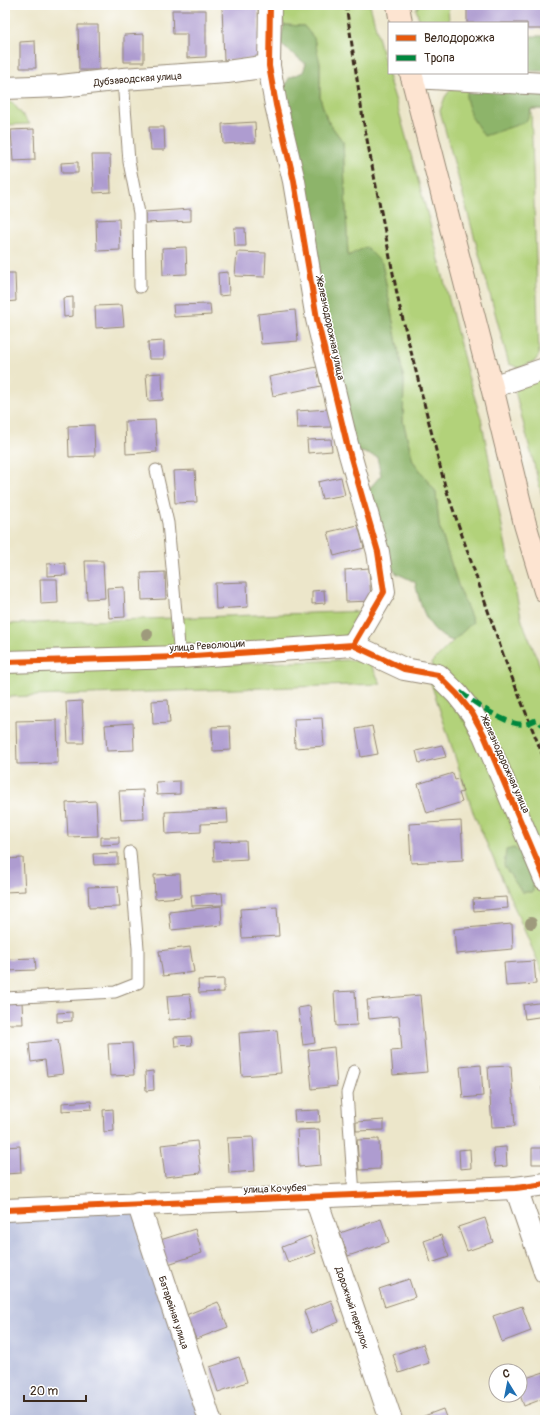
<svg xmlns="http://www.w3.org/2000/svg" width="550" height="1425" viewBox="0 0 550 1425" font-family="Pangolin,sans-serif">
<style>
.industrial{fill:#bcc3de}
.green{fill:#b2d27a;stroke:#767e4c}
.forest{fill:#8db46a;stroke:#646f44}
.building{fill:#ae9cd0}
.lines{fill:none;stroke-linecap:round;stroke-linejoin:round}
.lane-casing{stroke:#948874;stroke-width:13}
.street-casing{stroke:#948874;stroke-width:24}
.secondary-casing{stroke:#948874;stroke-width:24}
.lane{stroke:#fff;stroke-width:11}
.street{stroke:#fff;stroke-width:22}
.secondary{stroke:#fde4d1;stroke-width:22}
.rail{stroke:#3b2a1e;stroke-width:3;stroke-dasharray:6 3;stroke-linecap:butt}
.quiet{stroke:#00873e;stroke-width:5;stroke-dasharray:10 5;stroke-linecap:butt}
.cycleway-casing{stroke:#fff;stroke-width:8}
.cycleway{stroke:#e8590c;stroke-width:6}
.tree{fill:#9e9a7b}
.labels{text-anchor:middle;stroke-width:3;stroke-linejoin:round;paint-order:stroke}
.street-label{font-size:10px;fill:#3b2a1e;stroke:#fff}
</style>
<rect width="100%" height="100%" fill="#fff"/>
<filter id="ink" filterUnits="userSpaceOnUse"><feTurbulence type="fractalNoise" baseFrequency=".025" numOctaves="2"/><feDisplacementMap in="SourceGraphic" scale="8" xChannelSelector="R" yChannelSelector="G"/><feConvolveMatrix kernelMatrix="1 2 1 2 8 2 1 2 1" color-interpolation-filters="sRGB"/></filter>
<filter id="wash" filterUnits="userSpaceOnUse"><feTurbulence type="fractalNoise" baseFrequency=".012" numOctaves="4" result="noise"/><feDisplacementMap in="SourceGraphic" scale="16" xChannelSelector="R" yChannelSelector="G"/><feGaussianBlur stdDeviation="0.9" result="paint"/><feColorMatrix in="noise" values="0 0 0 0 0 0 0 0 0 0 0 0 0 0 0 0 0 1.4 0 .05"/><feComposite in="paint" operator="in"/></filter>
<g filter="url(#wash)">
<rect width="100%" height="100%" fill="#ece6ca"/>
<!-- industrial -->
<path class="industrial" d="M 138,1203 L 210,1420 L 5,1420 L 5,1210 Z"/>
<!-- green -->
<path class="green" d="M 278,5 L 370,5 L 390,83 L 398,108 L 429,220 L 468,376 L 481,418 L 509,562 L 522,621 L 545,678 L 545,863 L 431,663 L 472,622 L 458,585 L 439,526 L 436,492 L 413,461 L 403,421 L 404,381 L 382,263 L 348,257 L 343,142 L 327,120 L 320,98 L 320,63 L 304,26 L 284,25 Z
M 420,5 L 448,5 L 449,23 L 420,23 L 416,9 Z
M 469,86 L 545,109 L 531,109 L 539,355 L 535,361 L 519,368 L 509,364 L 440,111 L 445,97 L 451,89 Z
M 5,102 L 12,102 L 30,124 L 5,125 Z
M 545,377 L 545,507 L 515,391 L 520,385 Z
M 367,611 L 352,634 L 334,640 L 5,655 L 5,624 Z
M 350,660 L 370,663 L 381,684 L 5,697 L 5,672 Z
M 430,680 L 455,699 L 501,789 L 545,894 L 545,978 L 473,812 Z"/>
<!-- forest -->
<path class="forest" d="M 284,25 L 304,26 L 314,38 L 320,63 L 320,98 L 327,120 L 343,142 L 348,256 L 366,247 L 382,263 L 404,381 L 403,421 L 413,461 L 436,492 L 439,526 L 458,585 L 473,622 L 453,641 C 427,633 420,605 415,582 L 396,573 L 389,564 L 369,489 L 381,475 L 377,457 L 355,450 L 287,128 L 290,106 L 282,92 L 289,78 L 303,72 L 306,64 L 280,44 Z
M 527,36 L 545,36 L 545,71 L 527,71 Z
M 469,86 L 545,89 L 545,109 L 531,109 L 526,122 L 484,136 L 471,116 L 466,98 Z
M 514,848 C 530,859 533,874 533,892 L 522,892 L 504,866 L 506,850 Z"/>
<g id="blocks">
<!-- building -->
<path class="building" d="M 258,5 L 260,59 L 224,60 L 222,6 Z
M 467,5 L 545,5 L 545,29 L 527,29 L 527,23 L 467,23 Z
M 172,10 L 206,10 L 206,57 L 187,58 L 187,34 L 173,34 Z
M 78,25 L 98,25 L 99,70 L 79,70 Z
M 144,34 L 144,62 L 124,62 L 124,35 Z
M 35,41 L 36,68 L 20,68 L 20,42 Z
M 255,122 L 256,142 L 223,144 L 222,124 Z
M 149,127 L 164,127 L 165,150 L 151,150 Z
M 34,129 L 35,160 L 13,161 L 11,130 Z
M 92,155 L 110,155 L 111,192 L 94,193 Z
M 78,162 L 78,173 L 62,173 L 61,163 Z
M 191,209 L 191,221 L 145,223 L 145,212 Z
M 119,219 L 120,250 L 97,251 L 96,220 Z
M 234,228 L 245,228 L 246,246 L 235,246 Z
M 186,247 L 187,274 L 163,275 L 162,248 Z
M 237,252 L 266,253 L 265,277 L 235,276 Z
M 228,272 L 229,295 L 219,296 L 218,273 Z
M 5,273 L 15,273 L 16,301 L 5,302 Z
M 73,297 L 73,316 L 64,317 L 63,298 Z
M 210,304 L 211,315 L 174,317 L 173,305 Z
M 122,305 L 124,326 L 96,328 L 95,306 Z
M 295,310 L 298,341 L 261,344 L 258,314 Z
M 164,341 L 164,359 L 149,359 L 148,342 Z
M 317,367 L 321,386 L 273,396 L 269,377 Z
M 162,373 L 163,400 L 148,401 L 146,374 Z
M 330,409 L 331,427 L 297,428 L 296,411 Z
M 155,420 L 157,452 L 126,454 L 125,421 Z
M 94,425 L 95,456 L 69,457 L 68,426 Z
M 331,439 L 332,451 L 308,453 L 307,440 Z
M 195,470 L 197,502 L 175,503 L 173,471 Z
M 341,477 L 345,495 L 322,499 L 318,482 Z
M 358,525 L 364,548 L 334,556 L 328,532 Z
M 85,561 L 103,561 L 105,598 L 87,599 Z
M 65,563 L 66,575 L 47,576 L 47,564 Z
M 369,568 L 371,601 L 346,602 L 345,570 Z
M 165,572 L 166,599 L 142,600 L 141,573 Z
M 40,579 L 57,579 L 58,603 L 41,604 Z
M 247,582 L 248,607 L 216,609 L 215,583 Z
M 124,587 L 125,617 L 109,618 L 107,588 Z
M 324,590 L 325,603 L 312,604 L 312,591 Z
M 168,700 L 170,723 L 153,724 L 152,701 Z
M 82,701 L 84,743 L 68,743 L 66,702 Z
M 322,718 L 324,746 L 295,748 L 294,719 Z
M 57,720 L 58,763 L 17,764 L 16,721 Z
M 133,723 L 134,750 L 107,751 L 105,725 Z
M 230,726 L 231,750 L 213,751 L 212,727 Z
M 372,726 L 378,754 L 361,757 L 356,729 Z
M 442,745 L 446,757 L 419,763 L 416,751 Z
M 453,773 L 455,780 L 459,779 L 463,792 L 459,793 L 462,802 L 427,813 L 418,784 Z
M 180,781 L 180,794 L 157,795 L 156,782 Z
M 143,790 L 144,819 L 121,820 L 119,791 Z
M 96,801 L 98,836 L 68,837 L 66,803 Z
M 227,809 L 228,823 L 201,824 L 201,832 L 166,834 L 165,812 Z
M 461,821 L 463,860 L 411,863 L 409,824 Z
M 101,837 L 119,837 L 119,844 L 101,845 Z
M 246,841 L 247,859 L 214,861 L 213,842 Z
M 118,853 L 118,864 L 94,865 L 93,854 Z
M 23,858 L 25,891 L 5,892 L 5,859 Z
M 180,874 L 181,897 L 155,899 L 154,875 Z
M 118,886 L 120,907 L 89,908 L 88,887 Z
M 222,893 L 223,905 L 192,906 L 191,895 Z
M 507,897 L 508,908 L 474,911 L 473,899 Z
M 221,906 L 222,925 L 171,930 L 169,912 Z
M 277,907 L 279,936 L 242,938 L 240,909 Z
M 512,924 L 513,949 L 456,954 L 454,929 Z
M 190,947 L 194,972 L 163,976 L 159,951 Z
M 35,958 L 36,970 L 6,971 L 5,959 Z
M 534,961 L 536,984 L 506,986 L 504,963 Z
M 224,979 L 224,992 L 199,993 L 198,980 Z
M 355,991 L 357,1025 L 336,1026 L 334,992 Z
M 190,994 L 193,1018 L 169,1020 L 167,996 Z
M 420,995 L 427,1072 L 393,1075 L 391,1051 L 402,1050 L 399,1016 L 369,1019 L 367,1000 Z
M 22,1002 L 23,1024 L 5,1024 L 5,1003 Z
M 545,1002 L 545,1016 L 525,1019 L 523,1005 Z
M 310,1006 L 315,1043 L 303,1045 L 298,1008 Z
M 72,1012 L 72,1021 L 57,1022 L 57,1013 Z
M 277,1030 L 281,1073 L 242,1076 L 239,1033 Z
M 191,1036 L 192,1045 L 175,1046 L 174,1037 Z
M 58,1040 L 63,1074 L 47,1076 L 45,1060 L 31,1062 L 29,1043 Z
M 132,1043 L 134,1075 L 110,1076 L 108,1044 Z
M 334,1047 L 337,1086 L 312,1089 L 308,1050 Z
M 481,1065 L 483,1096 L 463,1098 L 460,1067 Z
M 511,1066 L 515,1126 L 492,1127 L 488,1067 Z
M 153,1071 L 154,1090 L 146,1091 L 145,1072 Z
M 542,1087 L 545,1087 L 545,1098 L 543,1098 Z
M 91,1101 L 92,1109 L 62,1111 L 62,1103 Z
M 113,1109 L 114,1131 L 104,1132 L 103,1110 Z
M 319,1110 L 320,1122 L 295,1123 L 294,1111 Z
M 384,1120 L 384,1130 L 356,1131 L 356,1122 Z
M 319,1129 L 321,1165 L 299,1167 L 297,1130 Z
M 253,1137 L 255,1171 L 229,1173 L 227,1138 Z
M 379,1139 L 380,1169 L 359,1170 L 357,1140 Z
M 197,1141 L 201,1173 L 165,1177 L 161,1145 Z
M 20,1146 L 21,1173 L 5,1174 L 5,1147 Z
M 506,1147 L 507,1166 L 495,1167 L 493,1148 Z
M 532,1148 L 542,1148 L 543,1164 L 532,1164 Z
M 470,1149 L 471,1168 L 460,1169 L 459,1150 Z
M 485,1218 L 493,1242 L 467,1251 L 458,1227 Z
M 381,1219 L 389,1242 L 348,1256 L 340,1233 Z
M 195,1229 L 202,1253 L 162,1266 L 154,1242 Z
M 441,1235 L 449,1257 L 431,1263 L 424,1241 Z
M 310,1236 L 316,1253 L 288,1263 L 282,1247 Z
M 409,1279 L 415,1297 L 385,1307 L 379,1289 Z
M 331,1300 L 339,1322 L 312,1333 L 304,1311 Z
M 218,1302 L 228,1327 L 196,1339 L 186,1315 Z
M 522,1306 L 531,1331 L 502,1342 L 493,1316 Z
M 423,1344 L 429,1363 L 399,1373 L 393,1355 Z
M 239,1357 L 247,1382 L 218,1392 L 210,1367 Z
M 544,1372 L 545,1398 L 524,1406 L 520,1395 L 520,1380 Z
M 443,1409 L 447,1420 L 416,1420 L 416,1419 Z"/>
</g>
</g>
<g filter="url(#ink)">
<use href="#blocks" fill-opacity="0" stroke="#948874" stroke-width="1"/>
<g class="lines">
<defs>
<path id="lane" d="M 123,79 L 129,162 L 139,213 L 140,287
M 156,470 L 168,523 L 180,657
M 5,998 L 115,992 L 138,983 L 138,948 L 130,852
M 354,1195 L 347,1093 L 354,1071"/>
<g id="street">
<path d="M 270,5 L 269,66 L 276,105 L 294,181 L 317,319 L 347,444 L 378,552 L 384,592 L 353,645"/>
<path d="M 412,77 L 545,84"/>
<path id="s1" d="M 5,88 L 61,86 L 123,79 L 227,72 L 269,66"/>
<path d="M 492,387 L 545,369"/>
<path d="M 5,662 L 180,657 L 353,645 L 404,669 L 438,675 L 457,694 L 472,713 L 484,735 L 545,879"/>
<path d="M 516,1188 L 545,1272"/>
<path id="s2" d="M 315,1196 L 391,1420"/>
<path id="s3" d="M 138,1203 L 210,1420"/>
<path d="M 5,1210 L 516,1188 L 545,1184"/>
</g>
<path id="secondary" d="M 398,5 L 401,23
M 411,73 L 492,387 L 525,524 L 545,591"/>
</defs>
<!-- lane casing -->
<use href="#lane" class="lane-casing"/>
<!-- street casing -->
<use href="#street" class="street-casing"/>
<!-- secondary casing -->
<use href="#secondary" class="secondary-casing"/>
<!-- lane -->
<use href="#lane" class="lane"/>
<!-- street -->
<use href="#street" class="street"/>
<!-- secondary -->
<use href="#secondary" class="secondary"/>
<!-- rail -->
<path class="rail" d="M 346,5 L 363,119 L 399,304 L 445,486 L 505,660 L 545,761"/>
<!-- quiet -->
<path class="quiet" d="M 460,692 C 473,702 509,727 525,724 C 528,724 533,721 536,720 L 545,726"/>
<defs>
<path id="cycleway" d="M 270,5 L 269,66 L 276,105 L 294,181 L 317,319 L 347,444 L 378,552 L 384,592 L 353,645
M 5,662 L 180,657 L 353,645 L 404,669 L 438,675 L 457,694 L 472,713 L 484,735 L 545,879
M 5,1210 L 516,1188 L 545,1184"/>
</defs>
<!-- cycleway casing -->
<use href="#cycleway" class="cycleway-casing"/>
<!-- cycleway -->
<use href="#cycleway" class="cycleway"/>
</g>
<!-- trees -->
<g class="tree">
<circle cx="147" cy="634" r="6"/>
<circle cx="531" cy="923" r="6"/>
</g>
</g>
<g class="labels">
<!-- street labels -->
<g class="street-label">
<text dy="4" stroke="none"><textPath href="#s1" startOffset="133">Дубзаводская улица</textPath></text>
<text transform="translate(331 328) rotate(78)" y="4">Железнодорожная улица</text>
<text transform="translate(207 645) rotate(-4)" y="4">улица Революции</text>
<text transform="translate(506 764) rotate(66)" y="4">Железнодорожная улица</text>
<text transform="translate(275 1188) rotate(-2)" y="4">улица Кочубея</text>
<text dy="4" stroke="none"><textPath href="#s2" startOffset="118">Дорожный переулок</textPath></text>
<text dy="4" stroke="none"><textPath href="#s3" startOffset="115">Батарейная улица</textPath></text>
</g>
</g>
<!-- margin -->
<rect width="550" height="1425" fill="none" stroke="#fff" stroke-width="20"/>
<!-- legend -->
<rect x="388" y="22" width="140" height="52" fill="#ffffff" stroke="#b1aaa5"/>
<rect x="396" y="35" width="20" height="6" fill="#e8590c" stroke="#b1aaa5"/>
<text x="424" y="42" font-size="12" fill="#3b2a1e">Велодорожка</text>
<rect x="396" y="55" width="20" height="6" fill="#00873e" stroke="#b1aaa5"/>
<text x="424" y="62" font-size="12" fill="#3b2a1e">Тропа</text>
<!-- north arrow -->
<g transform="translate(508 1383) rotate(350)"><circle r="19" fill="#ffffff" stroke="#b1aaa5"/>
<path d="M0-3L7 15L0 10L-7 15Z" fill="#1f6fb2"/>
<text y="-6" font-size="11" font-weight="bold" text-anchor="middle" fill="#3b2a1e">С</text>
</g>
<!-- scale -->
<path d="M24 1395v6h62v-6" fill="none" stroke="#3b2a1e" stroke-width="2"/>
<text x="30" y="1395" font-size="12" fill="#3b2a1e" stroke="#ffffff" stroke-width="3" paint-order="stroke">20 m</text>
</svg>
